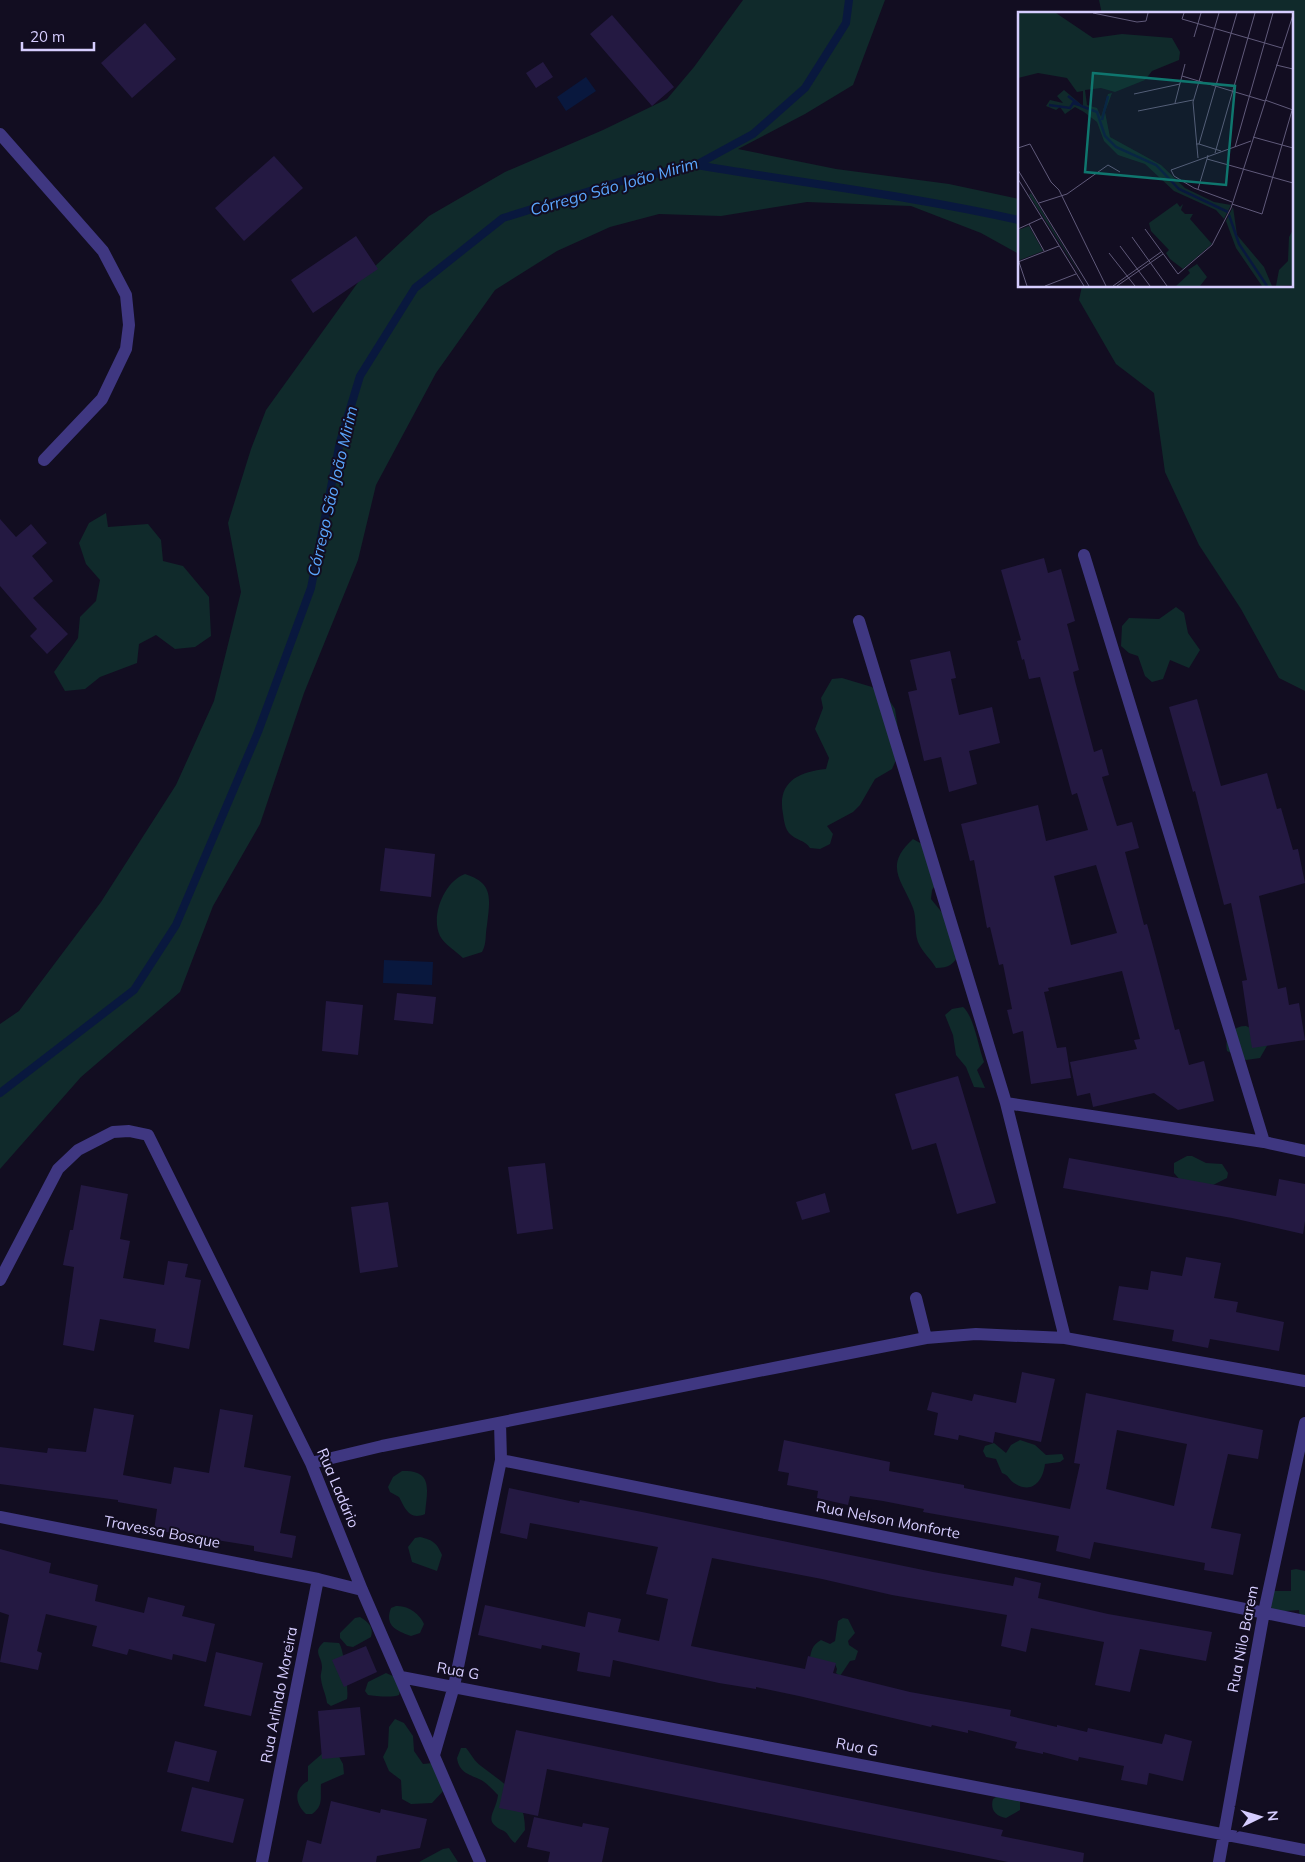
<svg xmlns="http://www.w3.org/2000/svg" width="1305" height="1862" viewBox="0 0 1305 1862" font-family="Mulish,sans-serif">
<style>
.green{fill:#102a2b}
.water{fill:#09183e}
.lines{fill:none;stroke-linecap:round;stroke-linejoin:round}
.stream{stroke:#09183e;stroke-width:8}
.building{fill:#241942;fill-rule:evenodd}
.minor{stroke:#3f3781;stroke-width:12}
.labels{text-anchor:middle;stroke-width:4;stroke-linejoin:round;paint-order:stroke}
.street-label{font-size:15px;fill:#d6cdff;stroke:#120d21}
.water-label{font-size:16px;font-style:italic;fill:#5ba7ff;stroke:#120d21}
.inset-river{fill:none;stroke:#09183e;stroke-width:2.5}
.inset-road{fill:none;stroke:#605a7a;stroke-width:1}
.view{fill:#0f766e;fill-opacity:0.15;stroke:#0f766e;stroke-width:2.5}
.inset-edge{fill:none;stroke:#d6cdff;stroke-width:2.5}
</style>
<rect width="100%" height="100%" fill="#120d21"/>
<!-- green -->
<path class="green" d="M 743,0 L 885,0 L 853,85 L 805,114 L 738,149 L 836,169 L 949,184 L 1019,199 L 1019,254 L 981,233 L 911,206 L 807,202 L 721,216 L 659,214 L 610,227 L 557,251 L 495,290 L 436,373 L 376,485 L 358,560 L 304,693 L 260,824 L 213,906 L 180,992 L 81,1077 L 0,1169 L 0,1024 L 19,1011 L 101,902 L 176,785 L 214,701 L 241,592 L 228,523 L 251,449 L 266,410 L 359,281 L 429,216 L 505,172 L 603,130 L 667,99 L 694,67 Z
M 1099,0 L 1305,0 L 1305,691 L 1279,678 L 1241,609 L 1199,545 L 1165,472 L 1154,393 L 1116,364 L 1079,300 L 1082,286 L 1291,286 L 1291,14 L 1102,14 Z
M 106,513 L 108,527 L 148,524 L 161,540 L 163,561 L 183,566 L 209,597 L 211,636 L 195,647 L 175,649 L 156,635 L 139,644 L 137,663 L 100,677 L 85,689 L 65,691 L 54,672 L 78,638 L 80,617 L 96,601 L 100,580 L 86,564 L 79,543 L 89,523 Z
M 1176,607 L 1184,613 L 1188,633 L 1200,650 L 1189,668 L 1170,660 L 1163,679 L 1152,682 L 1145,676 L 1138,656 L 1129,653 L 1121,646 L 1122,626 L 1129,618 L 1159,619 Z
M 842,678 L 872,687 L 889,700 L 895,709 L 901,749 L 892,769 L 875,779 L 860,805 L 853,812 L 827,826 L 833,834 L 830,844 L 820,849 L 810,848 C 805,840 795,840 789,833 C 785,828 784,821 783,814 C 777,783 797,772 826,769 L 829,758 L 815,729 L 823,708 L 821,698 L 832,679 Z
M 913,839 L 922,844 L 939,880 L 932,890 L 931,899 L 944,915 L 960,953 C 954,964 949,968 936,968 C 931,959 922,952 918,942 C 914,931 917,918 913,908 C 902,880 883,866 913,839 Z
M 465,874 C 494,883 490,899 487,925 C 485,935 487,943 482,952 L 463,958 C 457,952 444,944 440,936 C 430,915 445,881 465,874 Z
M 963,1007 C 974,1016 978,1046 984,1062 L 977,1070 L 985,1088 L 974,1087 L 966,1067 L 956,1055 L 953,1035 L 945,1015 L 952,1009 Z
M 1246,1026 L 1265,1035 L 1268,1044 L 1260,1058 L 1246,1060 L 1227,1051 C 1224,1037 1232,1026 1246,1026 Z
M 1187,1156 L 1192,1156 L 1206,1163 L 1222,1164 L 1228,1173 L 1227,1178 L 1209,1187 L 1181,1181 L 1174,1173 L 1174,1163 Z
M 1020,1440 L 1035,1445 L 1046,1455 L 1062,1454 L 1064,1459 L 1060,1462 L 1045,1464 C 1043,1481 1032,1495 1014,1483 C 1009,1480 1009,1475 1002,1473 L 996,1459 L 986,1457 L 983,1451 L 985,1446 L 994,1443 L 1006,1453 L 1011,1445 Z
M 402,1471 C 434,1470 427,1490 425,1514 C 409,1521 405,1508 399,1497 L 390,1492 L 388,1487 L 393,1477 Z
M 420,1537 C 433,1540 437,1543 442,1555 L 437,1571 L 412,1562 L 408,1547 L 415,1538 Z
M 1296,1569 L 1305,1571 L 1305,1622 L 1300,1620 L 1299,1610 L 1274,1612 L 1267,1600 L 1271,1591 L 1291,1591 L 1291,1570 Z
M 396,1606 C 408,1605 420,1614 424,1624 L 420,1633 L 411,1636 C 397,1631 384,1626 391,1608 Z
M 360,1617 C 368,1622 374,1627 371,1637 L 353,1647 L 347,1646 L 340,1638 L 340,1633 L 355,1618 Z
M 843,1618 L 848,1619 L 855,1633 L 848,1641 L 849,1645 L 858,1651 L 855,1660 L 850,1661 L 840,1676 L 836,1673 L 837,1669 L 835,1664 L 817,1664 L 810,1657 C 812,1648 813,1645 821,1640 L 830,1644 L 835,1641 L 838,1621 Z
M 324,1642 L 339,1643 C 344,1649 349,1692 347,1699 L 331,1706 L 327,1703 C 326,1694 322,1688 321,1679 C 320,1675 322,1671 322,1667 C 322,1656 312,1652 324,1642 Z
M 386,1673 L 395,1677 L 400,1691 L 399,1695 C 392,1698 375,1696 368,1695 L 365,1691 L 368,1682 Z
M 395,1719 L 404,1723 L 413,1736 L 414,1751 L 423,1764 L 433,1763 L 446,1788 L 432,1803 L 411,1804 L 402,1799 L 401,1780 L 389,1771 L 383,1757 L 388,1747 L 389,1727 Z
M 461,1748 L 466,1748 C 471,1754 475,1762 481,1766 C 506,1785 525,1795 525,1830 L 515,1843 C 510,1840 508,1833 504,1831 C 481,1821 496,1813 498,1795 C 493,1790 486,1782 479,1779 C 468,1774 459,1772 457,1758 Z
M 323,1753 L 338,1755 L 343,1764 L 344,1774 L 321,1784 C 320,1797 324,1806 312,1814 L 306,1814 C 295,1804 293,1789 308,1781 L 308,1766 Z
M 1002,1793 L 1020,1800 L 1020,1810 L 1006,1818 C 995,1816 990,1809 993,1799 Z
M 449,1848 L 458,1862 L 419,1862 L 443,1849 Z"/>
<!-- water -->
<path class="water" d="M 586,77 L 596,91 L 566,111 L 557,97 Z
M 384,960 L 433,962 L 432,985 L 383,983 Z"/>
<g class="lines">
<!-- stream -->
<path class="stream" d="M 696,165 C 803,183 912,196 1019,220
M 0,1093 L 134,990 L 176,925 L 258,732 L 311,588 L 340,442 L 360,376 L 415,288 L 503,218 L 622,181 L 696,165 L 753,134 L 805,88 L 846,23 L 849,0"/>
</g>
<!-- building -->
<path class="building" d="M 612,15 L 674,87 L 652,106 L 590,34 Z
M 145,23 L 176,59 L 132,98 L 101,63 Z
M 543,62 L 553,77 L 536,88 L 526,73 Z
M 274,156 L 303,188 L 244,241 L 215,208 Z
M 356,236 L 378,269 L 313,313 L 291,280 Z
M 0,519 L 16,537 L 31,524 L 47,543 L 32,556 L 53,581 L 33,598 L 68,634 L 47,654 L 30,636 L 37,629 L 0,586 Z
M 1044,558 L 1048,573 L 1061,569 L 1075,621 L 1067,624 L 1079,670 L 1073,672 L 1075,681 L 1094,752 L 1102,749 L 1109,775 L 1102,777 L 1115,820 L 1117,826 L 1132,822 L 1139,848 L 1125,852 L 1144,925 L 1147,924 L 1156,957 L 1175,1030 L 1179,1029 L 1189,1065 L 1204,1061 L 1214,1101 L 1178,1110 L 1154,1093 L 1093,1107 L 1090,1093 L 1077,1096 L 1070,1062 L 1137,1049 L 1134,1040 L 1140,1039 L 1122,971 L 1048,988 L 1049,991 L 1044,992 L 1057,1048 L 1066,1047 L 1071,1078 L 1031,1084 L 1023,1031 L 1013,1034 L 1007,1010 L 1012,1009 L 1003,964 L 999,965 L 990,927 L 987,928 L 974,860 L 970,861 L 961,824 L 1038,805 L 1046,841 L 1088,830 L 1077,793 L 1072,795 L 1040,677 L 1029,679 L 1024,659 L 1022,660 L 1017,641 L 1021,640 L 1001,570 ZM 1096,865 L 1117,933 L 1071,945 L 1054,876 Z
M 950,651 L 956,678 L 951,679 L 959,715 L 992,707 L 1000,743 L 969,751 L 977,784 L 949,792 L 941,757 L 924,761 L 908,692 L 917,690 L 910,660 Z
M 1197,699 L 1221,786 L 1267,773 L 1277,809 L 1281,808 L 1293,850 L 1298,849 L 1305,883 L 1259,896 L 1278,989 L 1286,987 L 1289,1005 L 1299,1003 L 1305,1040 L 1252,1048 L 1242,981 L 1247,980 L 1231,903 L 1224,905 L 1195,791 L 1193,792 L 1169,707 Z
M 385,848 L 435,854 L 431,897 L 380,891 Z
M 397,993 L 436,997 L 433,1024 L 394,1020 Z
M 326,1001 L 363,1005 L 358,1055 L 322,1051 Z
M 958,1076 L 996,1203 L 957,1214 L 936,1143 L 912,1150 L 895,1094 Z
M 1069,1158 L 1276,1196 L 1279,1179 L 1305,1184 L 1305,1221 L 1303,1234 L 1232,1218 L 1063,1188 Z
M 545,1163 L 553,1229 L 517,1234 L 508,1167 Z
M 81,1185 L 128,1194 L 120,1239 L 130,1241 L 123,1278 L 164,1285 L 168,1261 L 188,1264 L 185,1277 L 201,1280 L 189,1349 L 154,1342 L 156,1329 L 100,1319 L 94,1351 L 63,1345 L 74,1267 L 63,1265 L 70,1230 L 73,1230 Z
M 825,1193 L 830,1212 L 802,1220 L 796,1202 Z
M 388,1202 L 398,1267 L 360,1273 L 351,1207 Z
M 1186,1257 L 1221,1263 L 1214,1298 L 1238,1302 L 1236,1312 L 1284,1322 L 1279,1351 L 1210,1339 L 1208,1348 L 1172,1341 L 1174,1330 L 1113,1320 L 1119,1286 L 1148,1290 L 1151,1271 L 1182,1276 Z
M 1022,1372 L 1055,1379 L 1041,1442 L 995,1432 L 993,1443 L 959,1435 L 958,1440 L 934,1435 L 938,1413 L 927,1410 L 932,1392 L 972,1401 L 974,1394 L 1016,1403 Z
M 1086,1393 L 1263,1430 L 1258,1459 L 1228,1454 L 1211,1528 L 1241,1534 L 1233,1575 L 1204,1570 L 1205,1563 L 1094,1542 L 1090,1559 L 1056,1551 L 1059,1536 L 923,1512 L 924,1509 L 883,1501 L 850,1496 L 848,1505 L 817,1498 L 818,1491 L 787,1485 L 789,1473 L 778,1471 L 784,1440 L 890,1462 L 889,1471 L 964,1485 L 964,1488 L 1070,1509 L 1080,1464 L 1074,1463 ZM 1117,1430 L 1187,1444 L 1174,1506 L 1106,1489 Z
M 94,1408 L 134,1415 L 123,1475 L 171,1484 L 174,1467 L 209,1473 L 220,1409 L 253,1415 L 244,1467 L 291,1476 L 280,1533 L 296,1536 L 292,1558 L 254,1551 L 254,1546 L 154,1530 L 157,1509 L 118,1502 L 118,1500 L 0,1484 L 0,1447 L 47,1453 L 48,1448 L 86,1452 Z
M 509,1488 L 579,1503 L 580,1500 L 642,1512 L 933,1572 L 1013,1586 L 1015,1577 L 1041,1583 L 1038,1598 L 1108,1614 L 1212,1632 L 1206,1661 L 1140,1649 L 1130,1692 L 1095,1685 L 1104,1642 L 1031,1628 L 1026,1652 L 1001,1646 L 1007,1615 L 892,1595 L 822,1579 L 712,1558 L 691,1646 L 805,1669 L 808,1656 L 836,1663 L 833,1673 L 910,1692 L 1011,1710 L 1010,1716 L 1057,1727 L 1057,1725 L 1087,1732 L 1088,1728 L 1162,1744 L 1165,1734 L 1192,1741 L 1183,1781 L 1149,1773 L 1147,1785 L 1121,1780 L 1124,1766 L 1079,1757 L 1078,1761 L 1043,1752 L 1043,1754 L 1015,1748 L 1017,1742 L 968,1730 L 968,1733 L 932,1725 L 931,1727 L 799,1696 L 756,1687 L 756,1689 L 719,1683 L 613,1660 L 610,1677 L 577,1671 L 580,1653 L 542,1645 L 541,1649 L 478,1635 L 485,1605 L 585,1627 L 588,1612 L 621,1619 L 618,1632 L 659,1641 L 668,1599 L 646,1594 L 658,1547 L 530,1523 L 527,1539 L 500,1533 Z
M 0,1549 L 51,1563 L 49,1573 L 98,1585 L 95,1601 L 144,1613 L 148,1597 L 185,1606 L 182,1616 L 215,1624 L 206,1662 L 173,1654 L 172,1660 L 129,1649 L 127,1655 L 92,1646 L 97,1626 L 46,1614 L 37,1651 L 42,1653 L 38,1670 L 0,1662 L 9,1615 L 0,1612 Z
M 366,1646 L 377,1672 L 344,1687 L 332,1660 Z
M 216,1652 L 263,1663 L 251,1716 L 204,1706 Z
M 360,1707 L 365,1755 L 322,1759 L 318,1711 Z
M 516,1730 L 1003,1830 L 1001,1836 L 1084,1853 L 1083,1862 L 1008,1862 L 547,1769 L 538,1816 L 499,1808 Z
M 175,1741 L 217,1751 L 209,1782 L 167,1772 Z
M 192,1787 L 244,1799 L 233,1843 L 181,1831 Z
M 331,1801 L 380,1813 L 381,1809 L 427,1819 L 420,1848 L 377,1856 L 376,1862 L 302,1862 L 307,1840 L 321,1844 Z
M 534,1817 L 582,1827 L 583,1823 L 609,1828 L 602,1862 L 548,1862 L 550,1852 L 527,1847 Z"/>
<g class="lines">
<!-- minor -->
<path class="minor" d="M 0,134 L 103,251 L 126,295 L 129,325 L 126,349 L 102,399 L 44,460
M 1084,555 L 1264,1142
M 859,621 L 1006,1103 L 1065,1338
M 1006,1103 L 1264,1142 L 1305,1151
M 0,1280 L 58,1169 L 78,1150 L 113,1132 L 129,1131 L 148,1135 L 311,1463 L 362,1590 L 480,1862
M 916,1298 L 926,1338
M 500,1423 L 501,1460 L 1305,1621
M 311,1463 L 382,1446 L 774,1368 L 926,1338 L 976,1334 L 1065,1338 L 1305,1381
M 0,1517 L 318,1579
M 401,1677 L 1305,1850
M 434,1755 L 454,1686 L 501,1460
M 262,1862 L 318,1579 L 362,1590
M 1219,1862 L 1264,1612 L 1305,1423"/>
</g>
<g class="labels">
<!-- street labels -->
<g class="street-label">
<text transform="translate(338 1488) rotate(67)" y="5">Rua Ladário</text>
<text transform="translate(888 1520) rotate(11)" y="5">Rua Nelson Monforte</text>
<text transform="translate(162 1532) rotate(11)" y="5">Travessa Bosque</text>
<text transform="translate(1243 1639) rotate(-79)" y="5">Rua Nilo Barem</text>
<text transform="translate(458 1671) rotate(10)" y="5">Rua G</text>
<text transform="translate(279 1695) rotate(-79)" y="5">Rua Arlindo Moreira</text>
<text transform="translate(857 1747) rotate(11)" y="5">Rua G</text>
</g>
<!-- water labels -->
<g class="water-label">
<text transform="translate(614 186) rotate(-16)" y="6">Córrego São João Mirim</text>
<text transform="translate(332 491) rotate(-77)" y="6">Córrego São João Mirim</text>
</g>
</g>
<!-- overview -->
<g transform="translate(1018 12)">
<rect width="275" height="275" fill="#120d21"/>
<path d="M 0,1 L 38,1 L 75,26 L 104,22 L 154,26 L 162,40 L 161,48 L 134,59 L 127,68 L 97,80 L 83,76 L 67,78 L 69,93 L 79,96 L 83,105 L 90,82 L 94,81 L 87,100 L 92,125 L 143,153 L 167,176 L 196,190 L 213,193 L 206,207 L 198,198 L 156,179 L 127,152 L 100,143 L 86,129 L 79,110 L 66,100 L 57,95 L 47,102 L 42,95 L 38,98 L 28,94 L 32,88 L 45,91 L 39,84 L 46,78 L 65,94 L 65,79 L 59,80 L 49,66 L 20,61 L 0,66 ZM 13,181 L 65,267 L 11,183 ZM 159,191 L 162,195 L 165,192 L 163,198 L 167,202 L 175,202 L 172,207 L 194,232 L 165,257 L 152,247 L 148,241 L 151,238 L 133,219 L 131,211 ZM 215,195 L 219,223 L 246,255 L 254,274 L 244,274 L 218,236 L 208,209 ZM 11,214 L 25,239 L 2,248 L 0,218 ZM 275,218 L 275,273 L 258,274 L 261,258 L 270,249 L 271,225 ZM 179,252 L 189,265 L 182,274 L 158,274 L 172,261 L 170,258 Z" fill="#102a2b"/>
<path class="inset-river" d="M 50,84 L 63,94 L 79,100 L 87,124 L 98,135 L 138,153 L 161,177 L 210,200M 31,93 L 52,96 L 55,91 L 61,93M 84,108 L 90,84M 211,203 L 221,232 L 249,274"/>
<path class="inset-road" d="M 75,1 L 119,10 L 128,9 L 130,1M 166,1 L 164,7 L 264,36M 176,25 L 183,1M 258,53 L 275,57M 164,64 L 247,89M 116,82 L 162,72M 247,88 L 275,98M 157,91 L 167,52M 120,99 L 175,88M 235,125 L 275,136M 178,132 L 181,132 L 219,1M 181,132 L 203,139M 217,135 L 255,1M 0,136 L 12,132 L 33,170 L 41,178 L 88,274M 197,141 L 237,1M 190,143 L 189,147 L 275,171M 180,146 L 175,90 L 201,1M 0,158 L 71,274M 0,167 L 66,274M 180,177 L 189,147M 214,190 L 176,176 L 156,164 L 153,158 L 233,129M 21,191 L 49,182 L 90,153 L 102,160M 214,192 L 244,202 L 275,95M 11,212 L 26,239M 0,217 L 24,206M 127,217 L 160,262 L 194,233 L 213,196 L 275,3M 114,225 L 149,274M 102,234 L 132,274M 91,241 L 117,274M 0,250 L 41,234M 1,250 L 9,274M 27,274 L 58,262M 95,274 L 143,240M 99,274 L 145,242"/>
<path class="view" d="M 75,61 L 217,74 L 208,173 L 67,160 Z"/>
<rect width="275" height="275" class="inset-edge"/>
</g>
<!-- north arrow -->
<g transform="translate(1260 1817) rotate(85)" stroke="#120d21" stroke-width="4" paint-order="stroke">
<path d="M0-4L9 19L0 12L-9 19Z" fill="#d6cdff"/>
<text y="-8" font-size="14" font-weight="bold" text-anchor="middle" fill="#d6cdff">N</text>
</g>
<!-- scale -->
<path d="M22 42v8h72v-8" fill="none" stroke="#d6cdff" stroke-width="2.5"/>
<text x="30" y="42" font-size="15" fill="#d6cdff" stroke="#120d21" stroke-width="4" paint-order="stroke">20 m</text>
</svg>
